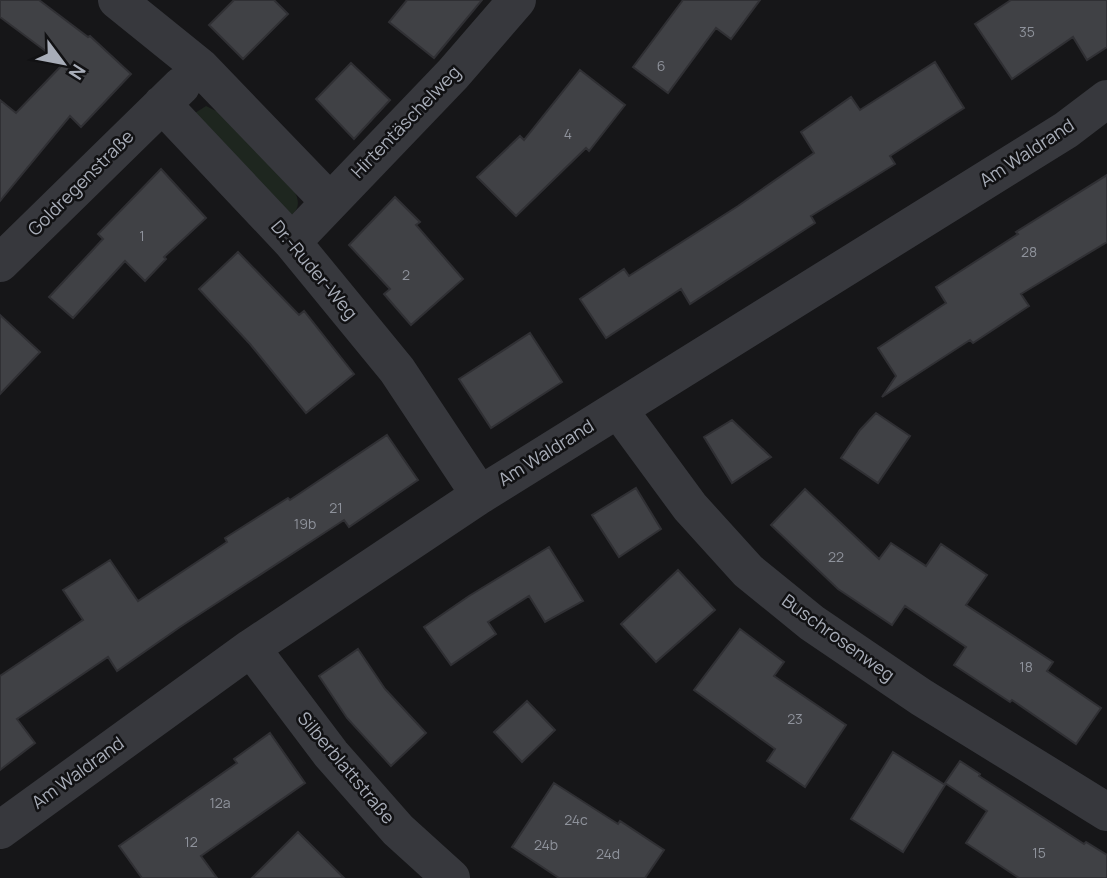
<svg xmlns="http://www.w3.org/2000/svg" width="1107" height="878" viewBox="0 0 1107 878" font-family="Manrope,sans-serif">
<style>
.green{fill:#1e261f}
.building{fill:#404145;stroke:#303034;stroke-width:2}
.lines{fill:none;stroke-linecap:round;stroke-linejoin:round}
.minor{stroke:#37383d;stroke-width:38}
.labels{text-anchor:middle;stroke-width:5;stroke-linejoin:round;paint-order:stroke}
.number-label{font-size:14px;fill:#8e929b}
.street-label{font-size:18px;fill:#a8adb8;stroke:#111113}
</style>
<rect width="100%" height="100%" fill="#161618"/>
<!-- green -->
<path class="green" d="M 206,106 L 218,112 L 295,192 C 300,203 299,211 288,217 L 195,113 Z"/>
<!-- building -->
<path class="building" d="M 0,0 L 39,0 L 88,37 L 90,36 L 131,74 L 81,127 L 70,116 L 0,201 L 0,100 L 16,113 L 63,64 L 0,17 Z
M 234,0 L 274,0 L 288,14 L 243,59 L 209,25 Z
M 407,0 L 482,0 L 434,58 L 389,22 Z
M 683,0 L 760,0 L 731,39 L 716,28 L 668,93 L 633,67 Z
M 1011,0 L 1107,0 L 1107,47 L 1087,60 L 1073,37 L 1012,79 L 975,24 Z
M 935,62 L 964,108 L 890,156 L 895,164 L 811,216 L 815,223 L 690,304 L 681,289 L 606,338 L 580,299 L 624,269 L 629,276 L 738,206 L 814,153 L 801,132 L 851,97 L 860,110 Z
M 351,63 L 390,100 L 354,139 L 316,99 Z
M 580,70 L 625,105 L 589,151 L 586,148 L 516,216 L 477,177 L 520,136 L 524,140 Z
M 161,169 L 206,218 L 164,257 L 166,259 L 145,281 L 125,261 L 73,318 L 49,297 L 103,239 L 98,234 Z
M 1107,175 L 1107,242 L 1021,294 L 1029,306 L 973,343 L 970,340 L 882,397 L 896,376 L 878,348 L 946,303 L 936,287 L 1018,234 L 1016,232 Z
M 395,197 L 420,222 L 416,225 L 463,279 L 411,325 L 384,294 L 390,289 L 349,245 Z
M 238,252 L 299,315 L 304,311 L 354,374 L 306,413 L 250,344 L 199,289 Z
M 0,315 L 40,352 L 0,394 Z
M 530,333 L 562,382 L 491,428 L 459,379 Z
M 876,413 L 910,436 L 878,483 L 841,458 L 860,430 Z
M 732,420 L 771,457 L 732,483 L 704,437 Z
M 387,435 L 418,480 L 349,527 L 344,520 L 180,627 L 117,671 L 108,657 L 17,719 L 35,743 L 0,770 L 0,676 L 83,620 L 63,590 L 110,560 L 138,601 L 227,542 L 225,538 L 288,498 L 290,500 Z
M 636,488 L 661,529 L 619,557 L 592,515 Z
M 805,489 L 879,559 L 891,543 L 926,566 L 941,544 L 987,575 L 966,605 L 1053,662 L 1047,671 L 1101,708 L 1076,744 L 1012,700 L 1010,702 L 954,665 L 966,647 L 905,606 L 892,625 L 838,589 L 771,525 Z
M 549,547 L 583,601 L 545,622 L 529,596 L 488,622 L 496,634 L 451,665 L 424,627 L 469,596 Z
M 678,570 L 715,610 L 656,662 L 621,624 Z
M 740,629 L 784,662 L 774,676 L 846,725 L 805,787 L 767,761 L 775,749 L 694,690 Z
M 358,649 L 385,689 L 426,733 L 391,766 L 347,718 L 319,676 Z
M 527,701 L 555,730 L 522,762 L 494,732 Z
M 270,733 L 305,783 L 201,856 L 217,878 L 142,878 L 119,846 L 237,763 L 234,759 Z
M 893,752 L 945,785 L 903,852 L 851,819 Z
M 960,761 L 980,774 L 979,776 L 1084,844 L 1086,842 L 1107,855 L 1107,878 L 1019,878 L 966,843 L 987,811 L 945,783 Z
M 554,783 L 618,824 L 620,821 L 664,850 L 645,878 L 559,878 L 512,847 Z
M 298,832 L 344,878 L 252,878 Z"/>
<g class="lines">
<!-- minor -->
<path class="minor" d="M 117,0 L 200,67 L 330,202
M 162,104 L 292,242 L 397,370 L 480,495
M 292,242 L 453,74 L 517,0
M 0,263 L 181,86
M 618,409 L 690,507 L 748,571 L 812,623 L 921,697 L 1107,812
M 251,648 L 331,754 L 398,830 L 451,878
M 0,830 L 251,648 L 480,495 L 1066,130 L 1107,99"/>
</g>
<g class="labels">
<!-- number labels -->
<g class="number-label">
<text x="1027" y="37">35</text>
<text x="661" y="71">6</text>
<text x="568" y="139">4</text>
<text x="142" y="241">1</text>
<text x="1029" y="257">28</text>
<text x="406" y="280">2</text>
<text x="336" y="513">21</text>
<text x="305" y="529">19b</text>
<text x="836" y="562">22</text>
<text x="1026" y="672">18</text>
<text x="795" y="724">23</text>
<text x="220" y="808">12a</text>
<text x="576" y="825">24c</text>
<text x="191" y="847">12</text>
<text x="546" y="850">24b</text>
<text x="1039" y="858">15</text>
<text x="608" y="859">24d</text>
</g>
<!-- street labels -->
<g class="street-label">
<text transform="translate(406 122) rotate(-46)" y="6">Hirtentäschelweg</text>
<text transform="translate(1027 153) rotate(-33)" y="6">Am Waldrand</text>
<text transform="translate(81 183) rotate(-45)" y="6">Goldregenstraße</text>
<text transform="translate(314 270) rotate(50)" y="6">Dr.-Ruder-Weg</text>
<text transform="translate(546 453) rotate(-32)" y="6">Am Waldrand</text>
<text transform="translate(838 638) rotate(36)" y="6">Buschrosenweg</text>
<text transform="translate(346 768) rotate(50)" y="6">Silberblattstraße</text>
<text transform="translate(78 773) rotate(-36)" y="6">Am Waldrand</text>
</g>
</g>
<!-- north arrow -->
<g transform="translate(63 63) rotate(122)" stroke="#111113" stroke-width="5" paint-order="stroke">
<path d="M0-5L12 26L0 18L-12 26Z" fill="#a8adb8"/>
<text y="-10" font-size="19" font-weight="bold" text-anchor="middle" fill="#a8adb8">N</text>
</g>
</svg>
